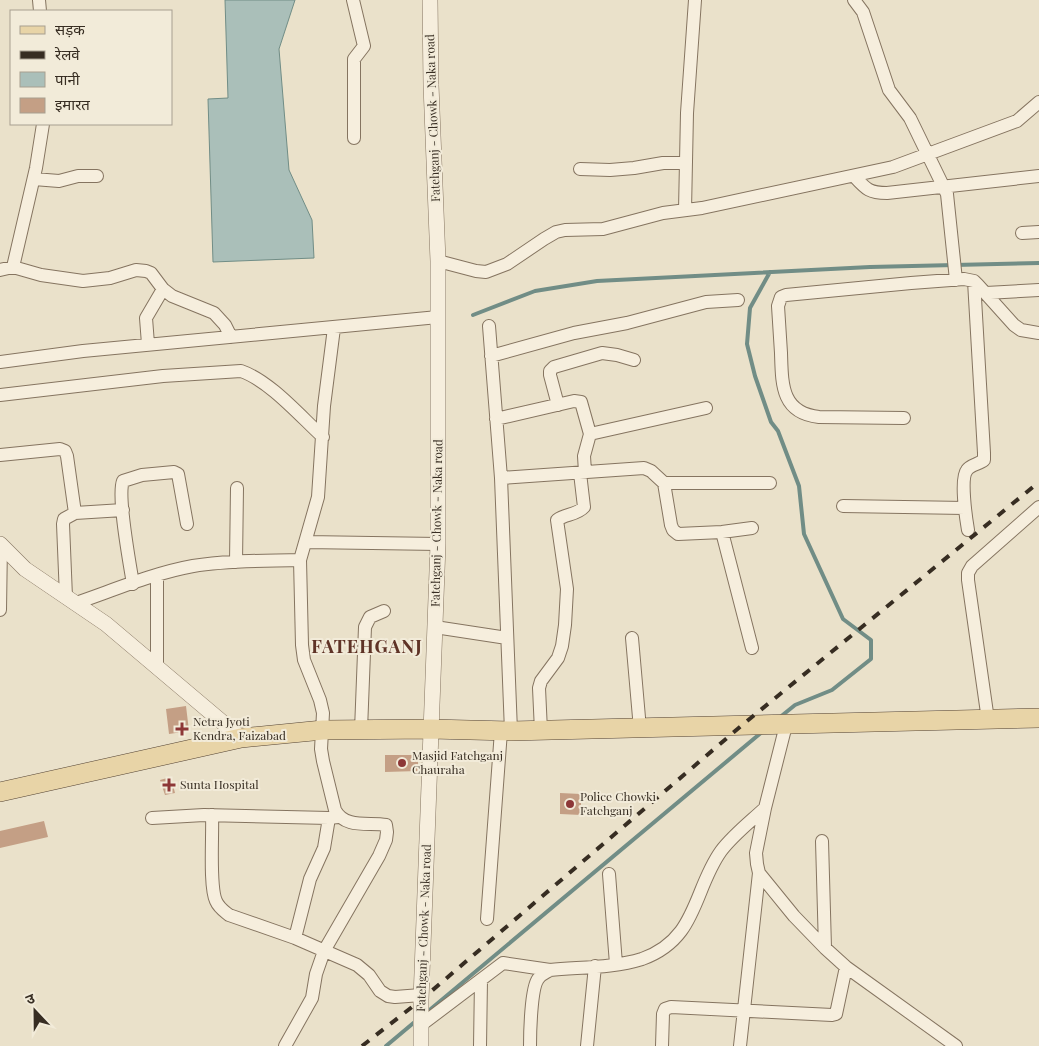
<svg xmlns="http://www.w3.org/2000/svg" width="1039" height="1046" viewBox="0 0 1039 1046" font-family="'Playfair Display','Noto Sans Devanagari',serif">
<style>
.water{fill:#aabfb9;stroke:#718d86}
.lines{fill:none;stroke-linecap:round;stroke-linejoin:round}
.stream{stroke:#718d86;stroke-width:4}
.building{fill:#c49f85}
.minor-casing{stroke:#857460;stroke-width:14}
.tertiary-casing{stroke:#857460;stroke-width:16}
.primary-casing{stroke:#544334;stroke-width:20}
.minor{stroke:#f6eedd;stroke-width:12}
.tertiary{stroke:#f6eedd;stroke-width:15}
.primary{stroke:#e8d4a7;stroke-width:19}
.rail{stroke:#372d22;stroke-width:4;stroke-dasharray:9 9;stroke-linecap:butt}
.poi-dot{fill:#8d3737;stroke:#f2ebd9;stroke-width:2}
.labels{text-anchor:middle;stroke-width:4;stroke-linejoin:round;paint-order:stroke}
.street-label{font-size:12px;fill:#372d22;stroke:#f2ebd9}
.poi-label{font-size:12px;fill:#372d22;stroke:#f2ebd9;text-anchor:start}
.district-label{font-size:18px;font-weight:bold;letter-spacing:1px;fill:#5f3326;stroke:#f2ebd9}
</style>
<rect width="100%" height="100%" fill="#eae1ca"/>
<!-- water -->
<path class="water" d="M 225,0 L 295,0 L 279,49 L 289,170 L 312,220 L 314,258 L 213,262 L 208,99 L 228,98 Z"/>
<g class="lines">
<!-- stream -->
<path class="stream" d="M 770,272 L 750,308 L 747,344 L 755,376 L 771,422 L 778,431 L 799,486 L 804,534 L 843,619 L 871,640 L 871,659 L 832,690 L 795,705 L 779,718
M 473,315 L 535,291 L 597,281 L 870,267 L 1039,263
M 426,1013 L 762,732
M 386,1046 L 417,1020"/>
</g>
<!-- building -->
<path class="building" d="M 186,706 L 189,731 L 169,734 L 166,709 Z
M 385,755 L 418,755 L 418,771 L 385,772 Z
M 171,777 L 175,793 L 165,795 L 160,780 Z
M 560,793 L 581,794 L 581,815 L 560,814 Z
M 44,821 L 48,837 L 0,848 L 0,831 Z"/>
<g class="lines">
<defs>
<path id="minor" d="M 39,0 L 40,11
M 353,0 L 364,46 L 354,59 L 354,138
M 854,0 L 863,12 L 889,90 L 910,118 L 947,194 L 956,280
M 580,169 L 610,170 L 634,168 L 663,163 L 686,163
M 854,176 C 866,189 869,193 887,193 L 1039,176
M 34,179 L 59,181 L 78,176 L 97,176
M 685,210 L 687,113 L 695,0
M 1022,233 L 1039,232
M 438,261 L 476,271 L 486,272 L 507,264 L 544,239 L 556,232 L 565,230 L 603,229 L 663,213 L 702,208 L 893,167 L 1017,121 L 1039,102
M 13,267 L 41,275 L 83,281 L 110,278 L 136,270 L 146,271 L 151,273 L 163,289 L 172,296 L 214,313 L 225,325 L 231,337
M 0,270 L 13,267 L 36,168 L 43,124
M 986,293 L 1039,290
M 489,326 L 501,478 L 644,468 L 651,471 L 664,483 L 770,483
M 148,344 L 146,318 L 163,289
M 491,356 L 574,333 L 627,323 L 706,302 L 738,300
M 0,362 L 83,351 L 438,317
M 0,395 L 163,376 L 241,371 C 270,381 300,416 323,437
M 558,405 L 550,375 L 550,371 L 554,367 L 602,353 L 617,355 L 634,360
M 904,418 L 819,417 C 781,413 782,384 781,353 C 780,337 779,322 778,306 L 781,297 L 786,295 L 911,283 L 964,279 L 974,281 L 978,285 L 1014,325 L 1021,330 L 1039,333
M 496,419 L 574,401 L 581,402 L 590,434 L 584,456 L 585,472
M 590,434 L 706,408
M 0,455 L 60,449 L 65,451 L 67,456 L 75,513
M 501,478 L 511,731
M 664,483 L 671,525 L 673,530 L 678,534 L 722,532 L 752,528
M 843,506 L 965,508
M 968,530 C 966,518 960,478 967,470 C 970,465 979,464 984,460 L 984,453 L 974,281
M 722,532 L 752,648
M 306,542 L 438,544
M 236,562 L 237,488
M 157,576 L 157,666
M 133,584 C 130,565 117,496 123,481 L 142,475 L 174,472 L 178,474 L 187,524
M 66,597 L 63,524 L 64,519 L 75,513 L 123,510
M 76,603 C 114,590 154,573 193,566 C 228,560 265,561 300,560
M 0,610 L 1,544
M 435,627 L 507,638
M 632,638 L 640,729
M 988,720 L 968,580 L 968,573 L 972,566 L 1039,507
M 786,725 L 765,808 L 756,853 L 757,864 L 759,873 L 794,916 L 825,948 L 846,967 L 956,1046
M 361,730 L 365,627 L 370,617 L 384,611
M 541,731 L 539,688 L 541,681 L 558,658 L 562,646 L 565,625 L 567,589 L 557,520 C 565,514 577,515 584,507 L 580,473
M 212,815 C 213,835 209,886 216,901 C 219,908 224,911 229,915 L 295,938 L 357,965 L 369,975 L 380,991 L 388,996 L 395,997 L 421,995
M 152,818 L 204,815 L 329,818 L 338,817
M 822,841 L 825,948
M 609,874 L 616,964
M 487,919 L 501,731
M 295,938 L 310,879 L 324,848 L 329,818
M 421,1025 L 503,963 L 550,970
M 285,1046 L 312,998 L 316,974 L 324,951 L 379,856 L 386,840 L 387,832 L 386,825 C 369,822 345,829 335,810 L 323,761 L 321,749 L 323,713 L 320,700 L 304,660 L 302,645 L 300,560 L 318,497 L 324,406 L 334,328
M 480,1046 L 481,980
M 530,1046 C 530,1033 531,988 538,979 C 541,974 545,973 550,970 C 580,967 613,968 642,959 C 698,939 693,890 721,851 C 733,835 750,822 765,808
M 587,1046 L 595,966
M 662,1046 L 663,1014 L 665,1009 L 671,1007 L 832,1015 L 836,1014 L 846,967
M 740,1046 L 759,873"/>
<path id="tertiary" d="M 0,544 L 25,569 L 106,624 L 241,738
M 421,1046 L 421,1000 L 438,544 L 438,261 L 431,85 L 430,0"/>
<path id="primary" d="M 0,792 L 241,738 L 323,730 L 431,729 L 511,731 L 1039,718"/>
</defs>
<!-- minor casing -->
<use href="#minor" class="minor-casing"/>
<!-- tertiary casing -->
<use href="#tertiary" class="tertiary-casing"/>
<!-- primary casing -->
<use href="#primary" class="primary-casing"/>
<!-- minor -->
<use href="#minor" class="minor"/>
<!-- tertiary -->
<use href="#tertiary" class="tertiary"/>
<!-- primary -->
<use href="#primary" class="primary"/>
<!-- rail -->
<path class="rail" d="M 362,1046 L 421,1000 L 741,726 L 1039,482"/>
</g>
<!-- markers -->
<g class="poi-dot">
<path d="M179.5 721.5h5v5h5v5h-5v5h-5v-5h-5v-5h5z"/>
<circle cx="402" cy="763" r="5"/>
<path d="M166.5 777.5h5v5h5v5h-5v5h-5v-5h-5v-5h5z"/>
<circle cx="570" cy="804" r="5"/>
</g>
<g class="labels">
<!-- street labels -->
<g class="street-label">
<text transform="translate(433 118) rotate(-92)" y="4">Fatehganj - Chowk - Naka road</text>
<text transform="translate(437 523) rotate(-89)" y="4">Fatehganj - Chowk - Naka road</text>
<text transform="translate(424 928) rotate(-88)" y="4">Fatehganj - Chowk - Naka road</text>
</g>
<!-- poi labels -->
<g class="poi-label">
<text x="193" y="726">Netra Jyoti<tspan x="193" dy="14">Kendra, Faizabad</tspan></text>
<text x="412" y="760">Masjid Fatehganj<tspan x="412" dy="14">Chauraha</tspan></text>
<text x="180" y="789">Sunta Hospital</text>
<text x="580" y="801">Police Chowki<tspan x="580" dy="14">Fatehganj</tspan></text>
</g>
<!-- district labels -->
<g class="district-label">
<text x="367" y="653">FATEHGANJ</text>
</g>
</g>
<!-- legend -->
<rect x="10" y="10" width="162" height="115" fill="#f2ebd9" stroke="#a79f90"/>
<rect x="20" y="26" width="25" height="8" fill="#e8d4a7" stroke="#a79f90"/>
<text x="55" y="35" font-size="15" fill="#372d22">सड़क</text>
<rect x="20" y="51" width="25" height="8" fill="#372d22" stroke="#a79f90"/>
<text x="55" y="60" font-size="15" fill="#372d22">रेलवे</text>
<rect x="20" y="72" width="25" height="15" fill="#aabfb9" stroke="#a79f90"/>
<text x="55" y="85" font-size="15" fill="#372d22">पानी</text>
<rect x="20" y="98" width="25" height="15" fill="#c49f85" stroke="#a79f90"/>
<text x="55" y="110" font-size="15" fill="#372d22">इमारत</text>
<!-- north arrow -->
<g transform="translate(35 1011) rotate(338)" stroke="#f2ebd9" stroke-width="4" paint-order="stroke">
<path d="M0-4L9 19L0 12L-9 19Z" fill="#372d22"/>
<text y="-8" font-size="14" font-weight="bold" text-anchor="middle" fill="#372d22">उ</text>
</g>
</svg>
